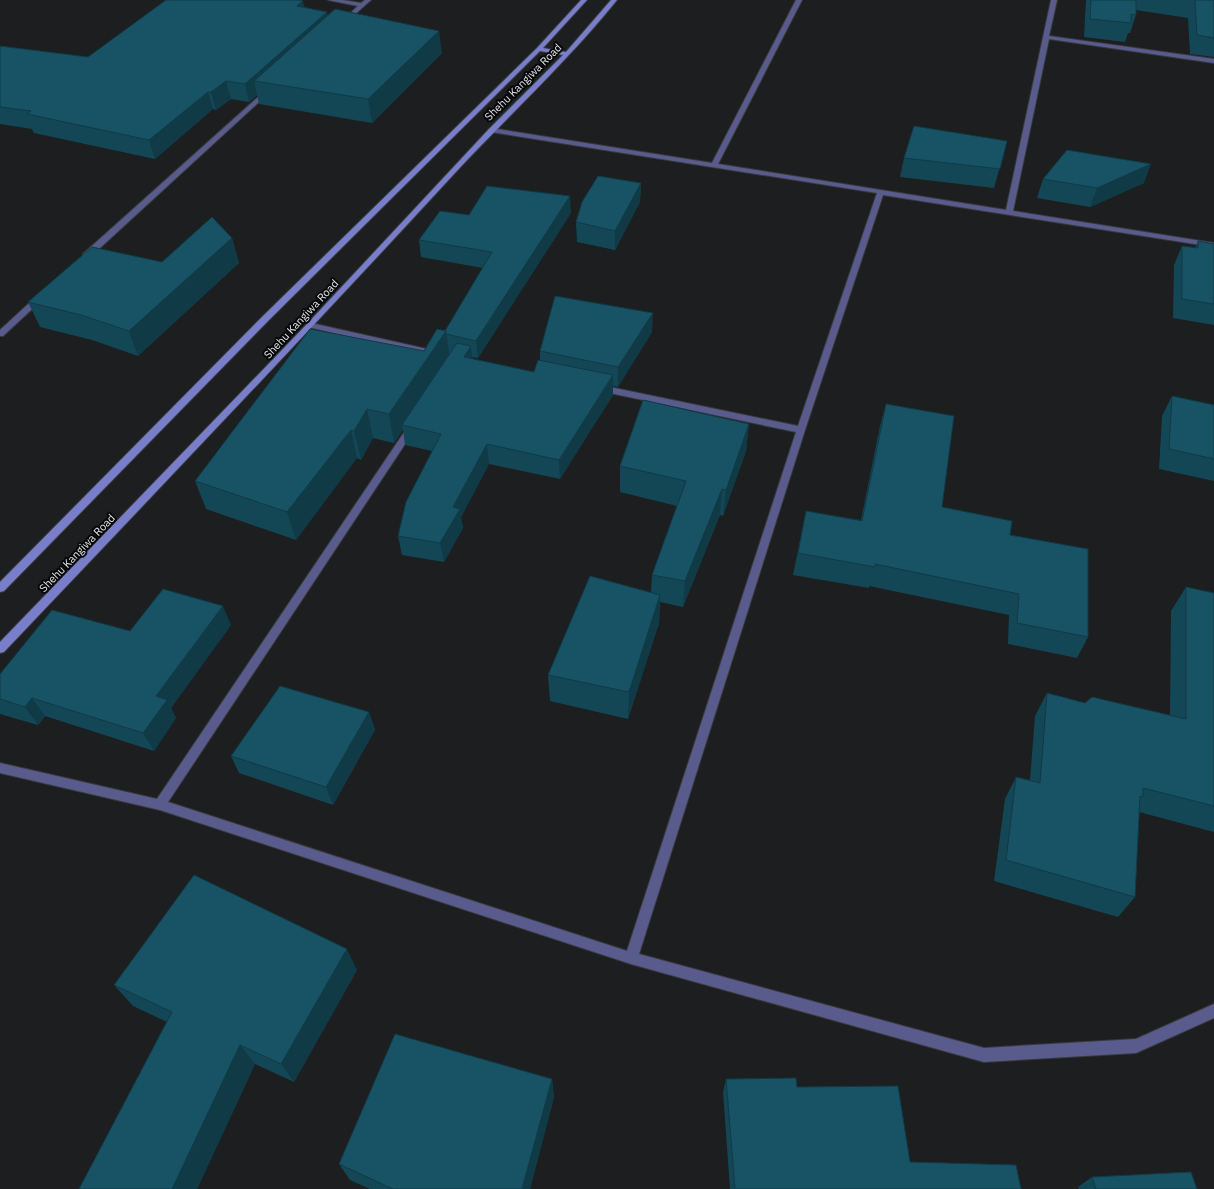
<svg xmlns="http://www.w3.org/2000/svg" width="1214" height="1189" viewBox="0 0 1214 1189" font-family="'IBM Plex Sans',sans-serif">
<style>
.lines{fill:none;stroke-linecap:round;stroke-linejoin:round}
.street-casing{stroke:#383a3c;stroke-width:2}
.secondary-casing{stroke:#383a3c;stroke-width:2}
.street{fill:#585b8b;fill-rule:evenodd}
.secondary{fill:#797eca;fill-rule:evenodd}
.wall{fill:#144756}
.shaded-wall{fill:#103a46}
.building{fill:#175364;stroke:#103a46}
.labels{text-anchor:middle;stroke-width:4;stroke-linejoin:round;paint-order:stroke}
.far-street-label{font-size:11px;fill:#e4e6e7;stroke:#070809}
</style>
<rect width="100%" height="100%" fill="#1c1e20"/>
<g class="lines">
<defs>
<path id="street" d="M 328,0 L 342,0 L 361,3 L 365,0 L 371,0 L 345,23 L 342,21 L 343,20 L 358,6 Z
M 796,0 L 802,0 L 718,164 L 1006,210 L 1051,0 L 1057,0 L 1049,36 L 1214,59 L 1214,63 L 1049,39 L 1013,211 L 1214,243 L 1214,247 L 883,195 L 805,430 L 639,954 L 984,1048 L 1136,1039 L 1214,1004 L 1214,1018 L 1136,1053 L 984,1062 L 631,964 L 160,810 L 0,773 L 0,763 L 157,799 L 409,425 L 415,425 L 416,427 L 415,429 L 168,802 L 627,951 L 796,432 L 600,391 L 596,388 L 600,385 L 798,426 L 877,193 L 491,132 L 488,130 L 491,128 L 712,163 Z
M 266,90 L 271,91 L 89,258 L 83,258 L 83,254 Z
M 37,296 L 43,296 L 44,298 L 3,336 L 0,336 L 0,330 Z
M 308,323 L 311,323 L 436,351 L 440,354 L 436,357 L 308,327 Z"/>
<path id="secondary" d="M 581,0 L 587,0 L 543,48 L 566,52 L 611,0 L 617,0 C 567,62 508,116 454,174 C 306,335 155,493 4,652 L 0,653 L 0,642 L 308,323 L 489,129 L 563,55 L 540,51 L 269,320 L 4,591 L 0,592 L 0,582 L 263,316 L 537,48 Z"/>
</defs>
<!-- street casing -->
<use href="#street" class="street-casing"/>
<!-- secondary casing -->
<use href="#secondary" class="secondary-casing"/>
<!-- street -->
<use href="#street" class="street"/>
<!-- secondary -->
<use href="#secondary" class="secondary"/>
</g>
<!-- wall -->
<path class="wall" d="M 1086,0 L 1214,0 L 1214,57 L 1190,54 L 1188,18 L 1136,10 L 1136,15 L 1130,33 L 1128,33 L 1125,42 L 1084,37 Z
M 305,7 L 442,53 L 372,123 L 259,104 L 257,95 L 249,102 L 231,99 L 216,110 L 213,109 L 155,159 L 34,133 L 32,129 L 0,124 L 0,46 L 88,57 Z
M 1007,141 L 994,188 L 900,177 L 904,158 Z
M 1043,179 L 1144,183 L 1090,207 L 1037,198 Z
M 641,183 L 640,202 L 615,250 L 577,242 L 576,222 Z
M 571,213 L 478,358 L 472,357 L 473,359 L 534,372 L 540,360 L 540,351 L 652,332 L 618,387 L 613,386 L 613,395 L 560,479 L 489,464 L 461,517 L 463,528 L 444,562 L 402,555 L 398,536 L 432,451 L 405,445 L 403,430 L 394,443 L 373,438 L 361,460 L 357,458 L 296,540 L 206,509 L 195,481 L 424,351 L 445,331 L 483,268 L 421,257 L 419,240 L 469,215 Z
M 232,238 L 239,263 L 138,356 L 92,340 L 40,327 L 28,302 L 162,262 Z
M 1198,241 L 1214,244 L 1214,325 L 1173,318 L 1174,265 L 1182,246 L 1195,248 Z
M 1172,396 L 1214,405 L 1214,481 L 1159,469 L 1162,416 Z
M 886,404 L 942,507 L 1010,535 L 1088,637 L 1077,658 L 1008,644 L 1009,615 L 869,586 L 869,588 L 793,575 L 806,511 L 861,520 L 880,426 Z
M 749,424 L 746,451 L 723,516 L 720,515 L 683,607 L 660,602 L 659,623 L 628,719 L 550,701 L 548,675 L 651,592 L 652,575 L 677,506 L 620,492 L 620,466 Z
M 1186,587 L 1214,593 L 1214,832 L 1139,812 L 1135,897 L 1118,917 L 994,881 L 1005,799 L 1016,777 L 1030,780 L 1035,716 L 1047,693 L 1085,703 L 1170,715 L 1171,611 Z
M 231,625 L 171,708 L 176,718 L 154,751 L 45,716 L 38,725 L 0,714 L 0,674 L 130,631 Z
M 369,712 L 375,730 L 333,805 L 239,773 L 231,756 Z
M 357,970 L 294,1082 L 255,1064 L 197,1189 L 79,1189 L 167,1022 L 133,1006 L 114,985 Z
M 552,1079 L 554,1097 L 530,1189 L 370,1189 L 350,1180 L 339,1164 Z
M 726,1079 L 797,1087 L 910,1162 L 1021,1189 L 730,1189 L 723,1092 Z
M 1092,1177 L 1197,1189 L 1079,1189 L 1078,1187 Z"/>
<!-- shaded-wall -->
<path class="shaded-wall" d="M 303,1 L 307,18 L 297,6 Z
M 327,12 L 330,29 L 254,81 L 257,95 L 249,102 L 245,84 Z
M 439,31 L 442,53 L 372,123 L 368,99 Z
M 226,81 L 231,99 L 216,110 L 211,92 Z
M 208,92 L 213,109 L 155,159 L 149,140 Z
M 1151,164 L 1144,183 L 1090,207 L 1097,188 Z
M 641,183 L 640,202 L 615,250 L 615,231 Z
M 570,196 L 571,213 L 478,358 L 476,341 Z
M 232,238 L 239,263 L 138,356 L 129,331 Z
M 653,313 L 652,332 L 618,387 L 618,367 Z
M 446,331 L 450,360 L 402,425 L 403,430 L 394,443 L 389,414 Z
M 471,346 L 473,366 L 464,357 Z
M 613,375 L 613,395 L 560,479 L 559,460 Z
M 367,409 L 373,438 L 361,460 L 354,431 Z
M 749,424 L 746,451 L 723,516 L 726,490 Z
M 351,430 L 357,458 L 296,540 L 287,512 Z
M 487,444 L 489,464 L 461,517 L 463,528 L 444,562 L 440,543 L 453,507 Z
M 722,489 L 720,515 L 683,607 L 685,581 Z
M 660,595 L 659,623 L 628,719 L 629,692 Z
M 223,606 L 231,625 L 171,708 L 176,718 L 154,751 L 143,733 L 156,696 Z
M 32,698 L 45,716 L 38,725 L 25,707 Z
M 369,712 L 375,730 L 333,805 L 326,787 Z
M 347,949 L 357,970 L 294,1082 L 281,1064 Z
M 240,1045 L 255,1064 L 197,1189 L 172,1189 Z
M 552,1079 L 554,1097 L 530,1189 L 522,1189 Z"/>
<!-- building -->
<path class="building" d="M 166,0 L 300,0 L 303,1 L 297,6 L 327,12 L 245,84 L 226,81 L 211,92 L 208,92 L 149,140 L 27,114 L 31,111 L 0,107 L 0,46 L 88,57 Z
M 1091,0 L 1136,0 L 1136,15 L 1131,14 L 1131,23 L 1090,19 Z
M 1195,0 L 1214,0 L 1214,38 L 1197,35 Z
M 335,9 L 439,31 L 368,99 L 254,81 Z
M 914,126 L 1007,141 L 1000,169 L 904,158 Z
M 1067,150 L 1151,164 L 1097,188 L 1043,179 Z
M 598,176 L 641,183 L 615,231 L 576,222 L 582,202 Z
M 487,186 L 570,196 L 476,341 L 446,334 L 446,331 L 445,331 L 492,252 L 419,240 L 440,211 L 469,215 Z
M 212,217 L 232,238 L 129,331 L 81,315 L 28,302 L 92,247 L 162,262 Z
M 1198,241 L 1214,244 L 1214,304 L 1182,299 L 1182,246 L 1198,248 Z
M 555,296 L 653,313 L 618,367 L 540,351 Z
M 310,329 L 424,351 L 437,329 L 446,331 L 389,414 L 367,409 L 354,431 L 351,430 L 287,512 L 195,481 Z
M 457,343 L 471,346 L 464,357 L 534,372 L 538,360 L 613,375 L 559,460 L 487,444 L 453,507 L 460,509 L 440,543 L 398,536 L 406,502 L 441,434 L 402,425 Z
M 1172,396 L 1214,405 L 1214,459 L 1169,449 Z
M 643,400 L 749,424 L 726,490 L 722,489 L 685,581 L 652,575 L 686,481 L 620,466 Z
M 886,404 L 954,416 L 942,507 L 1012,521 L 1010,535 L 1088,549 L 1088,637 L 1017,623 L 1019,594 L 875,564 L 875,567 L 798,553 L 806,511 L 862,521 Z
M 590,576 L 660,595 L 629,692 L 548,675 Z
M 1186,587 L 1214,593 L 1214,806 L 1143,788 L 1143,797 L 1140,796 L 1135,897 L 1006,860 L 1016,777 L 1040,783 L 1047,693 L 1085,703 L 1092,697 L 1186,719 Z
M 163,589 L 223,606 L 156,696 L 167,700 L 143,733 L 32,698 L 25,707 L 0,699 L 0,674 L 52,610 L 130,631 Z
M 280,686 L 369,712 L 326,787 L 231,756 Z
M 194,875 L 347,949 L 281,1064 L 240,1045 L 172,1189 L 79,1189 L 172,1012 L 114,985 Z
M 395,1034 L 552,1079 L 522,1189 L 393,1189 L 339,1164 Z
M 796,1078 L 797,1087 L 898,1086 L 910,1162 L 1016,1165 L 1021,1189 L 735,1189 L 726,1079 Z
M 1191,1172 L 1197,1189 L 1096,1189 L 1092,1177 Z"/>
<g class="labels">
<!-- far-street labels -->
<g class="far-street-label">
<text transform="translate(523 82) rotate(-45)" y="4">Shehu Kangiwa Road</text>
<text transform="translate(301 319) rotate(-47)" y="4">Shehu Kangiwa Road</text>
<text transform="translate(77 553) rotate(-46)" y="4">Shehu Kangiwa Road</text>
</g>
</g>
</svg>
